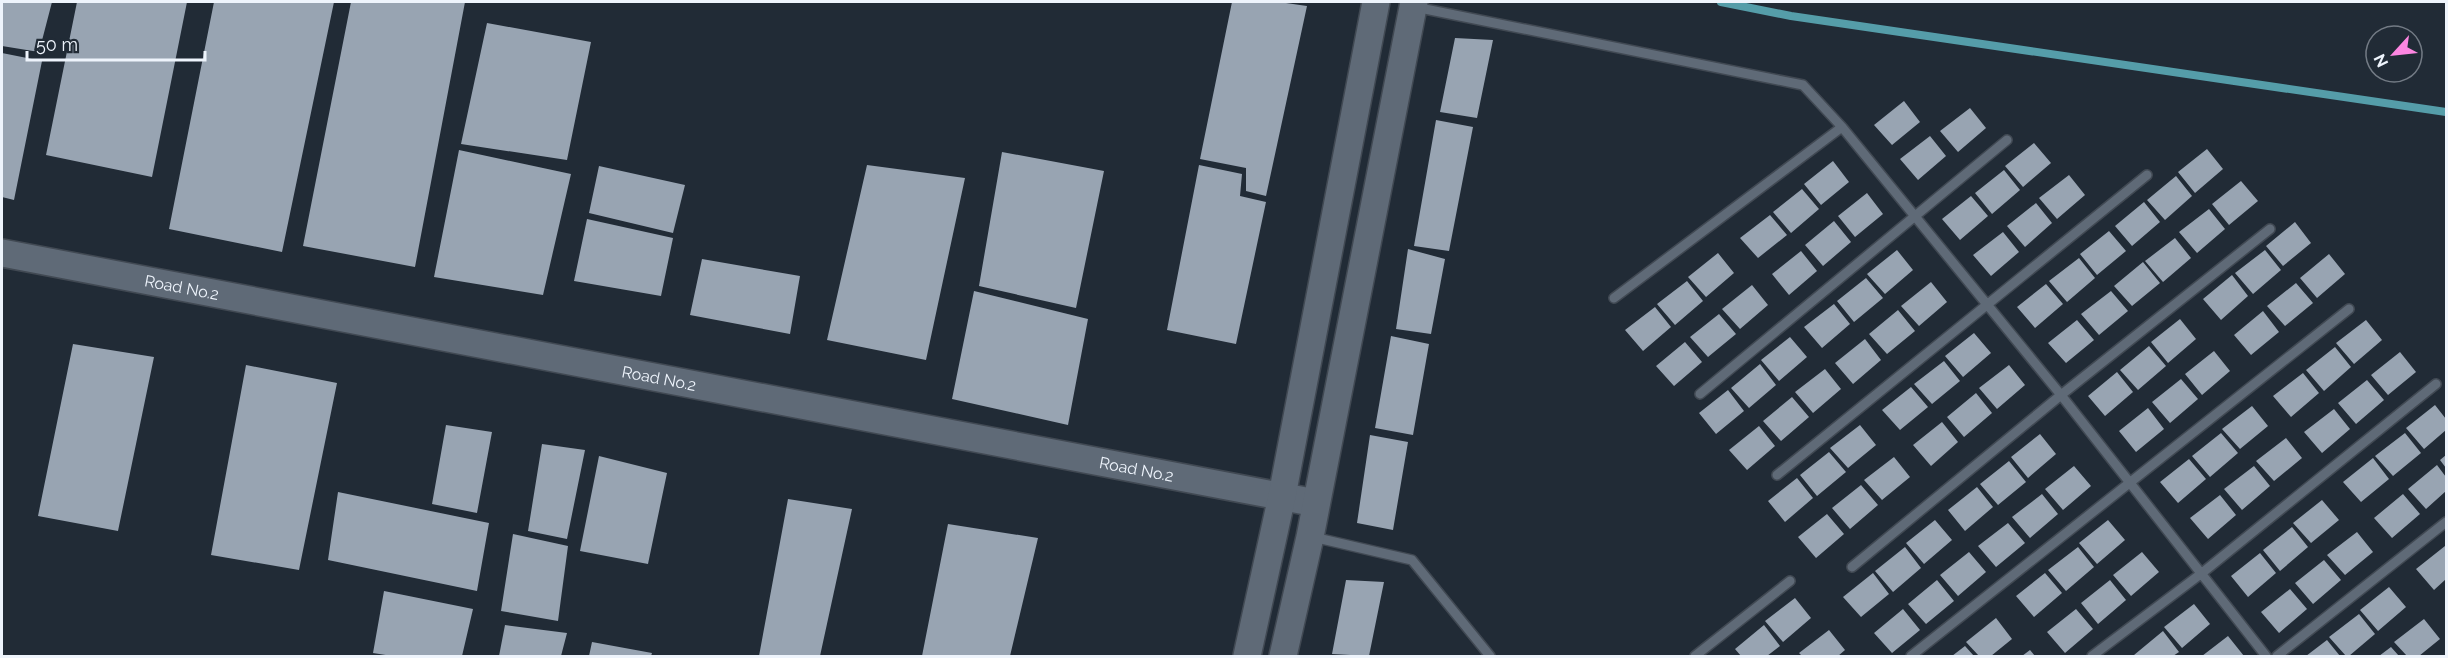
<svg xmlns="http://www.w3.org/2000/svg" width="2448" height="658" viewBox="0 0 2448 658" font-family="Raleway,sans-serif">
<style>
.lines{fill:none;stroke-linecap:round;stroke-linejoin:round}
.stream{stroke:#559da9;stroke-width:8}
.building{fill:#98a4b2}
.lane-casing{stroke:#414953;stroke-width:12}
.secondary-casing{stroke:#414953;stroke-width:30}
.lane{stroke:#5f6a77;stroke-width:9}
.secondary{stroke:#5f6a77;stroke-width:27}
.labels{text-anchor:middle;stroke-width:6;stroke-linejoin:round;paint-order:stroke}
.street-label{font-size:16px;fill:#eef4fc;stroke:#212b36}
</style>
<rect width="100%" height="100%" fill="#212b36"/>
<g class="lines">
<!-- stream -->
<path class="stream" d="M 1721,2 L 1791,16 L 2446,112"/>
</g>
<!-- building -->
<path class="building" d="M 2,2 L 52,2 L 39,52 L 2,46 Z
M 77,2 L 187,2 L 152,177 L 46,155 Z
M 214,2 L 334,2 L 282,252 L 169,229 Z
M 351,2 L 465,2 L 415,267 L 303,246 Z
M 1232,2 L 1279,2 L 1307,6 L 1266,196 L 1246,191 L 1246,168 L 1200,159 Z
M 487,23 L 591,42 L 567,160 L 461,144 Z
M 1455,38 L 1493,40 L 1477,118 L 1440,112 Z
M 2,53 L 42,61 L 14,200 L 2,197 Z
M 1904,101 L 1920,122 L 1892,145 L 1874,125 Z
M 1970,108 L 1986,128 L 1958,152 L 1940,131 Z
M 1436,120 L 1473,127 L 1449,251 L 1414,246 Z
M 1930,136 L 1946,156 L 1918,180 L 1900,159 Z
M 2034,143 L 2051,163 L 2023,187 L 2005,166 Z
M 2207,149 L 2223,169 L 2195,193 L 2178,172 Z
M 459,150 L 571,174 L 543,295 L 434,277 Z
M 1002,152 L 1104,171 L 1076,308 L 979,286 Z
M 1833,161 L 1849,182 L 1821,205 L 1804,184 Z
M 867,165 L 965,178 L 926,360 L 827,340 Z
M 1199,165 L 1242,174 L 1240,196 L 1266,202 L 1236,344 L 1167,330 Z
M 599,166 L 685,185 L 673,233 L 589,213 Z
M 2004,170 L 2020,190 L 1992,214 L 1975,193 Z
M 2069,175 L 2085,195 L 2057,219 L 2039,198 Z
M 2176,176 L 2192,196 L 2165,220 L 2147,200 Z
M 2241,181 L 2258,201 L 2229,225 L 2212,204 Z
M 1802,189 L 1819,209 L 1791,233 L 1773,212 Z
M 1867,193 L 1883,214 L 1855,237 L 1838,216 Z
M 1971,196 L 1988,216 L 1960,240 L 1942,219 Z
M 2144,202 L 2160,222 L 2132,246 L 2115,226 Z
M 2036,203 L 2052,223 L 2025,247 L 2007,226 Z
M 2209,209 L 2225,229 L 2197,253 L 2179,232 Z
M 1770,215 L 1787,235 L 1758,258 L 1740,238 Z
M 587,219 L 673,238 L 661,296 L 574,281 Z
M 1834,221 L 1851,242 L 1823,266 L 1805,245 Z
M 2295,222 L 2311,243 L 2283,266 L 2266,246 Z
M 2109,231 L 2126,251 L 2097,275 L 2080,254 Z
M 2003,232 L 2019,252 L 1991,276 L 1973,255 Z
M 2175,238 L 2191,258 L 2163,282 L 2145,261 Z
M 1408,249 L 1445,259 L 1431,334 L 1396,329 Z
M 1897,250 L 1913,270 L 1885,294 L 1867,274 Z
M 2265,250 L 2281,270 L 2253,294 L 2235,273 Z
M 1801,251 L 1817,271 L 1789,295 L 1772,274 Z
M 1718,253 L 1734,273 L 1706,297 L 1688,277 Z
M 2329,254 L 2345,274 L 2317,298 L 2300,278 Z
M 2079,258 L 2095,278 L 2067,302 L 2049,281 Z
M 702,259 L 800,276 L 790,334 L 690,315 Z
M 2143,262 L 2160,283 L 2132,306 L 2114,286 Z
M 2232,275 L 2248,296 L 2221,320 L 2203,299 Z
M 1866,278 L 1883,298 L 1854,322 L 1837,301 Z
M 1687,281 L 1703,301 L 1675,325 L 1657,304 Z
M 1931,282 L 1947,302 L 1919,326 L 1901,306 Z
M 2296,283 L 2313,303 L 2285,326 L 2267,306 Z
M 2046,284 L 2063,304 L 2035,328 L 2017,307 Z
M 1752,285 L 1768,305 L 1740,329 L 1722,309 Z
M 974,291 L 1088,319 L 1068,425 L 952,399 Z
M 2111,291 L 2128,311 L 2099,335 L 2081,314 Z
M 1834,304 L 1850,324 L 1822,348 L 1804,327 Z
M 1655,307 L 1671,327 L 1643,351 L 1625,330 Z
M 1898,310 L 1915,331 L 1887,354 L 1869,334 Z
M 2263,311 L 2279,332 L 2251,355 L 2234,335 Z
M 1719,314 L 1736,334 L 1708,357 L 1690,337 Z
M 2180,319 L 2196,339 L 2168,363 L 2151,342 Z
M 2077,320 L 2094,340 L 2066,363 L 2048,343 Z
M 2366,320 L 2382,340 L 2354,364 L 2336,343 Z
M 1974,333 L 1991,353 L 1963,377 L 1945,356 Z
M 1391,336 L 1429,344 L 1413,435 L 1375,428 Z
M 1790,337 L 1807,357 L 1779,381 L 1761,360 Z
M 1865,339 L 1881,360 L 1853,384 L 1835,363 Z
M 1685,342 L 1702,362 L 1674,386 L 1656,366 Z
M 73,344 L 154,357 L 118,531 L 38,516 Z
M 2149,346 L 2166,366 L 2138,390 L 2120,370 Z
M 2335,347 L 2351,367 L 2324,391 L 2306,370 Z
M 2214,351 L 2230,371 L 2202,395 L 2185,374 Z
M 2400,352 L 2416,372 L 2388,395 L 2371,375 Z
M 1944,361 L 1960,381 L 1932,404 L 1914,384 Z
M 1760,364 L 1776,385 L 1749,408 L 1731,388 Z
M 246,365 L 337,383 L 299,570 L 211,555 Z
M 2009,365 L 2025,385 L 1997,409 L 1979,388 Z
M 1825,369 L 1841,389 L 1813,413 L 1795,392 Z
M 2117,372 L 2133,392 L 2105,416 L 2088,396 Z
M 2303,373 L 2319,393 L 2291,417 L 2273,396 Z
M 2181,379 L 2198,399 L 2170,423 L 2152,402 Z
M 2367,380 L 2384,400 L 2356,424 L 2338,403 Z
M 1911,387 L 1928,407 L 1900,430 L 1882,410 Z
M 1728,390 L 1744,411 L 1716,434 L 1699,413 Z
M 1976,393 L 1992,413 L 1964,437 L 1947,417 Z
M 1792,397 L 1809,417 L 1781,441 L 1763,421 Z
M 2435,405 L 2446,419 L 2446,430 L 2424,449 L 2406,428 Z
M 2252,406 L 2268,426 L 2240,449 L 2222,429 Z
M 2148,408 L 2164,429 L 2136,452 L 2119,431 Z
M 2334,409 L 2350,429 L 2322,453 L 2304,432 Z
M 1942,422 L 1958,442 L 1931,466 L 1913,445 Z
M 446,425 L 492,432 L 477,513 L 432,504 Z
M 1860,425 L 1876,445 L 1848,468 L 1830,448 Z
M 1759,426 L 1775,446 L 1747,470 L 1729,450 Z
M 2221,433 L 2238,453 L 2210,477 L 2192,456 Z
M 2405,433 L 2421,453 L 2393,476 L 2375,456 Z
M 2040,434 L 2056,454 L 2028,478 L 2011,457 Z
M 1370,435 L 1408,442 L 1393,530 L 1357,523 Z
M 2286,438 L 2302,458 L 2274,481 L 2256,461 Z
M 542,444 L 585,450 L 567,539 L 528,531 Z
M 1829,452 L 1846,472 L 1817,496 L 1800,475 Z
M 2446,455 L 2446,468 L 2440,460 Z
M 599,456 L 667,473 L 648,564 L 580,551 Z
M 1894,457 L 1910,477 L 1882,500 L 1864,480 Z
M 2373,458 L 2389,479 L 2361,502 L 2343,482 Z
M 2189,459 L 2206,479 L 2178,503 L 2160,482 Z
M 2009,461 L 2026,482 L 1998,505 L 1980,484 Z
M 2437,465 L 2446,477 L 2446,491 L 2426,509 L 2408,489 Z
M 2074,466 L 2091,486 L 2063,510 L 2045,489 Z
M 2254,466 L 2270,486 L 2242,510 L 2224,489 Z
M 1797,478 L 1813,498 L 1785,522 L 1768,501 Z
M 1861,485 L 1878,505 L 1850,529 L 1832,508 Z
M 1977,487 L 1993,507 L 1965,531 L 1948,510 Z
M 338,492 L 489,523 L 477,591 L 328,560 Z
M 2042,494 L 2058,514 L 2030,538 L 2012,517 Z
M 2403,494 L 2420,514 L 2392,538 L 2374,518 Z
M 2220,495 L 2236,515 L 2208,539 L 2190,518 Z
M 788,499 L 852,509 L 820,656 L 759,656 Z
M 2322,500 L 2339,520 L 2311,543 L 2293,523 Z
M 1827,514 L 1844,534 L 1816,558 L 1798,537 Z
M 1935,520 L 1952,540 L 1924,564 L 1906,543 Z
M 2108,520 L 2125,540 L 2097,564 L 2079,543 Z
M 2008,523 L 2025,543 L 1996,567 L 1978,546 Z
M 948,524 L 1038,538 L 1010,656 L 922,656 Z
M 2292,527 L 2308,547 L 2280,571 L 2263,550 Z
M 2357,532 L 2373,552 L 2345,575 L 2327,555 Z
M 513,534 L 568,546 L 558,621 L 501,611 Z
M 2445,546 L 2446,579 L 2434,590 L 2416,569 Z
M 1905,547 L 1921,568 L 1893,592 L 1875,571 Z
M 2078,547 L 2094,567 L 2066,591 L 2048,570 Z
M 1969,552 L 1986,572 L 1958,596 L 1940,575 Z
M 2142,552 L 2159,572 L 2131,596 L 2113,575 Z
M 2260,553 L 2276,573 L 2248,597 L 2231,576 Z
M 2324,560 L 2341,580 L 2313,604 L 2295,583 Z
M 1873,573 L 1889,594 L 1861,617 L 1843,597 Z
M 2045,573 L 2062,593 L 2034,617 L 2016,596 Z
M 1346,580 L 1384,582 L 1369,656 L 1332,654 Z
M 1937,580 L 1954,601 L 1926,624 L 1908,604 Z
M 2110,580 L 2126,600 L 2098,624 L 2081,603 Z
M 2389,587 L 2406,607 L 2378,631 L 2360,610 Z
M 2290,589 L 2307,609 L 2279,633 L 2261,612 Z
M 384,591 L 473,609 L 462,656 L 392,656 L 373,653 Z
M 1795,598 L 1811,618 L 1783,642 L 1765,621 Z
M 2194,604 L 2210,624 L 2182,648 L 2164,627 Z
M 1903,609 L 1920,630 L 1892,653 L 1874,633 Z
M 2076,609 L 2093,629 L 2065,653 L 2047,632 Z
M 2359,614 L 2375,634 L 2349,656 L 2346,656 L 2329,637 Z
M 1996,618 L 2012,639 L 1991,656 L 1979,656 L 1966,642 Z
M 2424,619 L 2440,639 L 2419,656 L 2407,656 L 2394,642 Z
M 505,625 L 567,633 L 561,656 L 499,656 Z
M 1764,625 L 1780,646 L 1767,656 L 1741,656 L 1735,649 Z
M 1829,630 L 1845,650 L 1838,656 L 1802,656 L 1799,653 Z
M 2163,631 L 2179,652 L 2173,656 L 2134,655 Z
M 2228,636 L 2244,656 L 2202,656 Z
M 2327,640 L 2340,656 L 2306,656 Z
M 592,642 L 652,653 L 651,656 L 589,656 Z
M 1965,646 L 1974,656 L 1952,656 Z
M 2391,647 L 2399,656 L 2379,656 Z
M 2030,650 L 2035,656 L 2022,656 Z"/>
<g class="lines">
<defs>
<path id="lane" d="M 1415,7 L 1803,85 L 1842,127 L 2061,395 L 2266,656
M 1614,298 L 1842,127
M 1700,394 L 2007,140
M 1777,475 L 2147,175
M 1313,537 L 1412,560 L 1490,656
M 1852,567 L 2061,395 L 2270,229
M 1695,656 L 1790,581
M 1911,656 L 2349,309
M 2092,656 L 2202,573 L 2436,384
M 2277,656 L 2446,522"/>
<g id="secondary">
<path id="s1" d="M 2,253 L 1316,503"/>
<path d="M 1247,656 L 1282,496 L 1376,2"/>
<path d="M 1283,656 L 1310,537 L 1414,2"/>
</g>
</defs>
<!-- lane casing -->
<use href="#lane" class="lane-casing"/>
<!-- secondary casing -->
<use href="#secondary" class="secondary-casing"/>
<!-- lane -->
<use href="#lane" class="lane"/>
<!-- secondary -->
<use href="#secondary" class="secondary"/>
</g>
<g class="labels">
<!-- street labels -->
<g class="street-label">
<text dy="6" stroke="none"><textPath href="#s1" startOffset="183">Road No.2</textPath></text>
<text dy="6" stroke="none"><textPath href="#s1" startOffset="669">Road No.2</textPath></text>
<text dy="6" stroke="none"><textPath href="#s1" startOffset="1155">Road No.2</textPath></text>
</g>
</g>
<!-- border -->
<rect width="2448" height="658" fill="none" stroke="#eef4fc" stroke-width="6"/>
<!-- north arrow -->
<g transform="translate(2394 54) rotate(243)"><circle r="28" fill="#212b36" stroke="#737b85" stroke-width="1.5"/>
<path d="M0-4.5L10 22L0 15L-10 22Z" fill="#fd86e1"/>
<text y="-9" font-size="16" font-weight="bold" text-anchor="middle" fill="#eef4fc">N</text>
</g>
<!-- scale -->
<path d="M27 51v9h178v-9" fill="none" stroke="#eef4fc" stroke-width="3"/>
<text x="36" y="51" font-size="18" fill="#eef4fc" stroke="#212b36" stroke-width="4.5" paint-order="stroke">50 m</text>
</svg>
